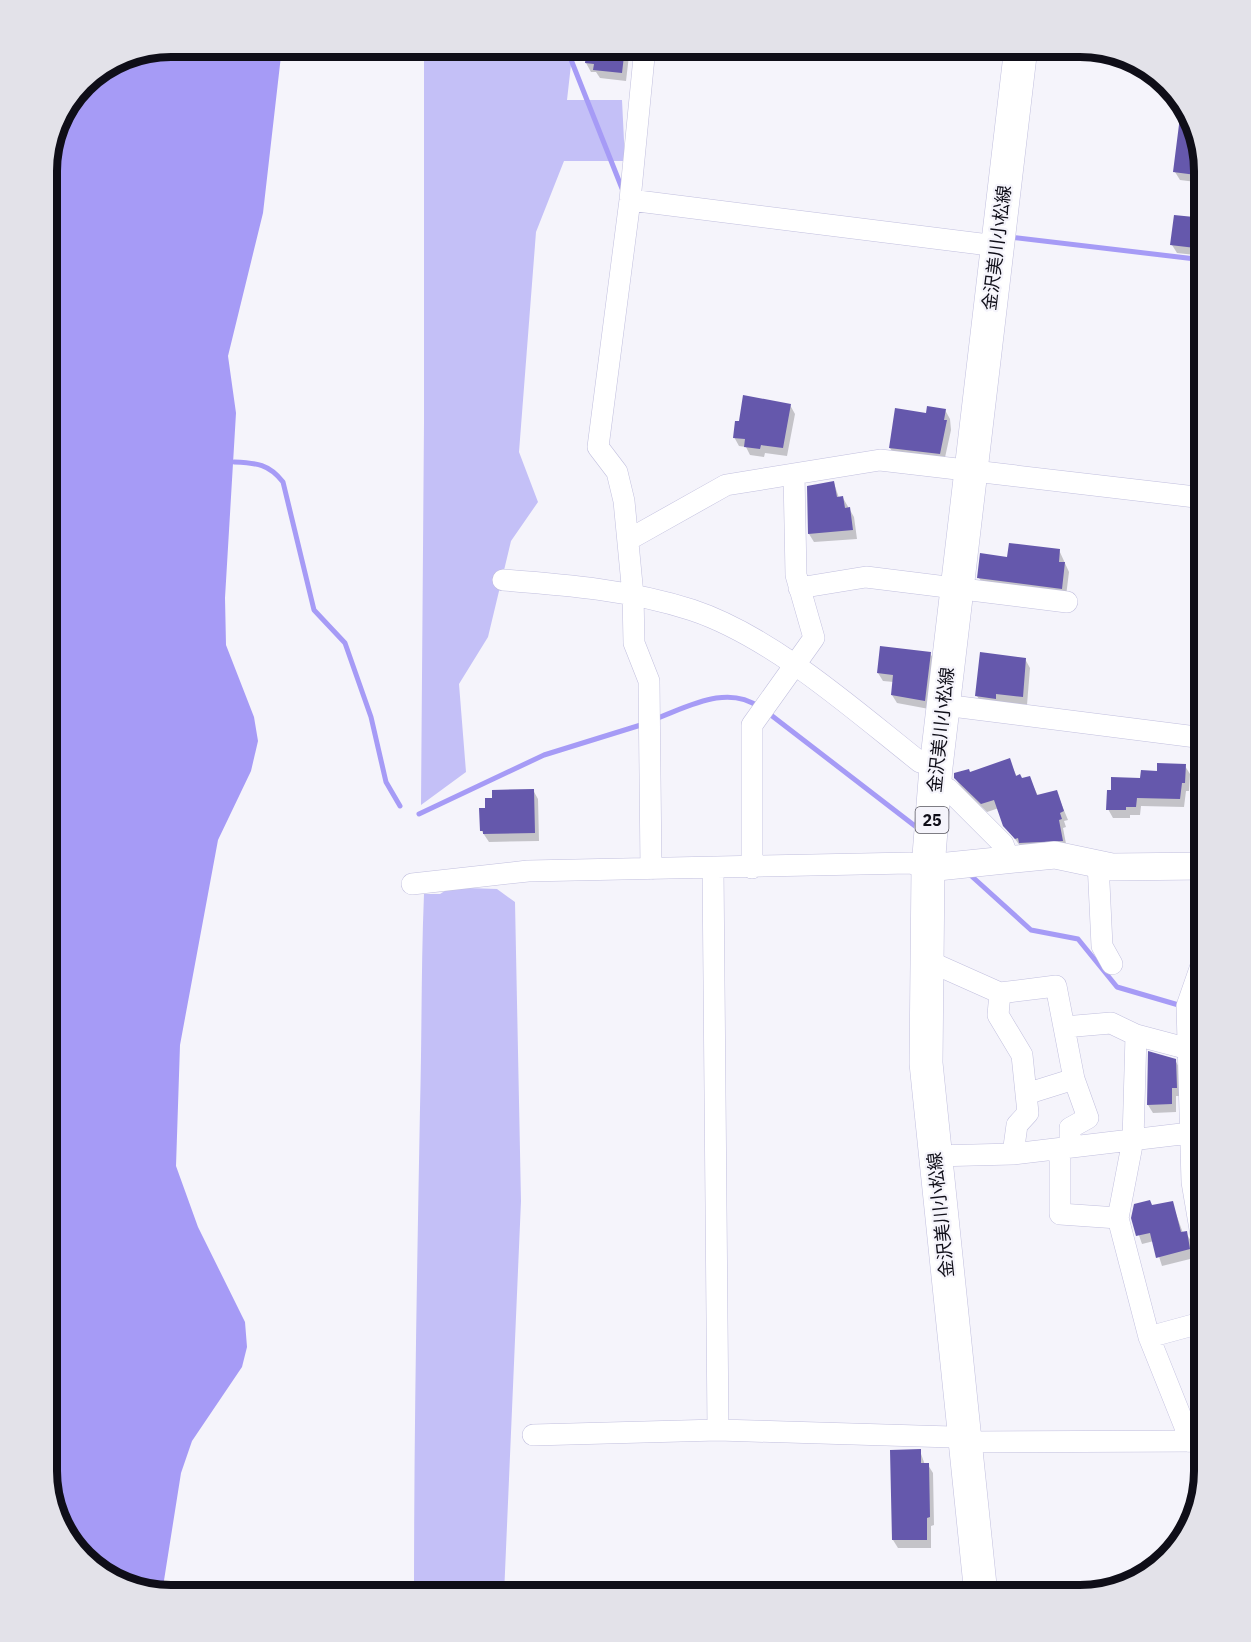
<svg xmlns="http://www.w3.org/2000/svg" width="1251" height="1642" viewBox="0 0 1251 1642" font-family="'IBM Plex Sans','Noto Sans JP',sans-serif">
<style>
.forest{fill:#c4c0f7}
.water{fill:#a69bf6}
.shadow{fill:#0003}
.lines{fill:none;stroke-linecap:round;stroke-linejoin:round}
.stream{stroke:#a69bf6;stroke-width:5}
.building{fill:#6558ac}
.minor-casing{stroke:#c1bfde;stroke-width:22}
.tertiary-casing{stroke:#c1bfde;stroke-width:28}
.primary-casing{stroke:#c1bfde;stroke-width:34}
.minor{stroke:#fff;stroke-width:21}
.tertiary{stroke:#fff;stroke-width:27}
.primary{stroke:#fff;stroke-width:33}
.labels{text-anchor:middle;stroke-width:4.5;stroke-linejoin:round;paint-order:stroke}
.shield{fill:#f5f4fb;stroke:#54535c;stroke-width:1.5}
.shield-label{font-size:16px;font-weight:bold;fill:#0f0e18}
.street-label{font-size:18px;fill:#0f0e18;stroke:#f5f4fb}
.rim{fill:none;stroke:#0f0e18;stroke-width:8}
</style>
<rect width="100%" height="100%" fill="#f5f4fb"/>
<!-- forest -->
<path class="forest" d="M 424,47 L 573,47 L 567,100 L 622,100 L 625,161 L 564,161 L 536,232 L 519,452 L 538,502 L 511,541 L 488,637 L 459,684 L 466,772 L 421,805 L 424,422 Z
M 456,884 L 467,888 L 497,889 L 515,902 L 521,1201 L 504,1595 L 414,1595 C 414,1433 417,1270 420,1108 C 422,1036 421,965 424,894 L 440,894 Z"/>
<!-- water -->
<path class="water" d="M 171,47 L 282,47 L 263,213 L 228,356 L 236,413 L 225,598 L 226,645 L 254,717 L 258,741 L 251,771 L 218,840 L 180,1045 L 176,1166 L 198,1227 L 245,1322 L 247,1347 L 242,1367 L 192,1441 L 181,1473 L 162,1593 L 109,1579 L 67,1540 L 47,1471 L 47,162 L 59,115 L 89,78 L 123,56 Z"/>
<!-- shadow -->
<path class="shadow" d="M 588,47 L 630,47 L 626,81 L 600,78 L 596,72 L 591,72 L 586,63 Z
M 1183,102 L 1204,171 L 1204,183 L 1180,180 L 1175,172 Z
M 1175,216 L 1204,220 L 1204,256 L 1177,253 L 1172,245 Z
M 790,405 L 795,414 L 787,456 L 765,453 L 764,457 L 750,455 L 746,447 L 739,446 L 734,437 Z
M 945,410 L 950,419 L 951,430 L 944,462 L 895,456 L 890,448 L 927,415 Z
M 834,483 L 839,498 L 843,498 L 854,517 L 857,539 L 814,542 L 809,534 L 809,487 Z
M 1059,550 L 1069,572 L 1066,596 L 984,586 L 979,578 L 1009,558 Z
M 930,653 L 935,662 L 929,709 L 897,703 L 892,695 L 894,682 L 883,681 L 878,673 Z
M 1025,659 L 1030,668 L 1027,705 L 1000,702 L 982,704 L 977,696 Z
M 1009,760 L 1017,777 L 1021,780 L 1029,777 L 1038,796 L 1056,791 L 1068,820 L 1064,821 L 1066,827 L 1063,828 L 1067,849 L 1021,847 L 1005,826 L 999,808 L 987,812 L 961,787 L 955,778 Z
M 1185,766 L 1190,774 L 1189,791 L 1186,791 L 1184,807 L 1141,806 L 1140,815 L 1130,815 L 1130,818 L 1113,818 L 1108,809 L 1142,779 Z
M 533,790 L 538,799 L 539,841 L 489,842 L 481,830 L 486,810 Z
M 1175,1060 L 1180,1069 L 1181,1096 L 1176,1096 L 1176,1112 L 1153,1113 L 1148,1105 Z
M 1203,1067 L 1204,1067 L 1204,1105 L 1204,1104 Z
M 1172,1203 L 1183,1233 L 1186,1233 L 1191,1241 L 1194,1258 L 1162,1266 L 1154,1241 L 1142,1244 L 1133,1218 L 1152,1206 Z
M 920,1451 L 925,1465 L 928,1465 L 933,1473 L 934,1525 L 931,1526 L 931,1548 L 898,1548 L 893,1540 Z"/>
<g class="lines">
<!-- stream -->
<path class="stream" d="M 566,47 L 623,191
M 1009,237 L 1204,260
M 234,462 C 257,463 269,464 283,482 L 314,610 L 345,643 L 371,717 L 386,782 L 400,806
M 767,712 L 915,826
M 655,719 C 688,707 727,684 759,707
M 419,814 L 544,755 L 644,724
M 967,872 L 1031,930 L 1078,939 L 1117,987 L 1182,1006
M 1191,1008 L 1204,1011"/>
</g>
<!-- building -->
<path class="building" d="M 587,47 L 625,47 L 622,73 L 593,70 L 594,64 L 585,63 Z
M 1182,101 L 1204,171 L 1204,176 L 1173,172 Z
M 1174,215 L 1204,218 L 1204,249 L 1170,245 Z
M 743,395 L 791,404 L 783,448 L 761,445 L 760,449 L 744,447 L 745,439 L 733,438 L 735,421 L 739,421 Z
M 927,406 L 946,409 L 944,420 L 947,420 L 940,454 L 889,448 L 895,408 L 926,413 Z
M 834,481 L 837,497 L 843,496 L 845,508 L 850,507 L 853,530 L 808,534 L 807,486 Z
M 1009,543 L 1060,549 L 1059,562 L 1065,562 L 1062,589 L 977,578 L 980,553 L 1007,557 Z
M 880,646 L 931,652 L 925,701 L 891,695 L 893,675 L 877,673 Z
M 980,652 L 1026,658 L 1023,697 L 996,694 L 996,699 L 975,696 Z
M 1010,758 L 1016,776 L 1020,774 L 1022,778 L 1030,776 L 1037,795 L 1057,790 L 1064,811 L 1060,813 L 1062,819 L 1059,820 L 1063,841 L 1019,843 L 1018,838 L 1015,839 L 1003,826 L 994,800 L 981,804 L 954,778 L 954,773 L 969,769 L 970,772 Z
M 1157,763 L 1186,764 L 1185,783 L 1182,783 L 1180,799 L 1137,798 L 1136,807 L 1126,807 L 1126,810 L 1106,810 L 1107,790 L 1111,790 L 1111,777 L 1140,778 L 1141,770 L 1157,771 Z
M 534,789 L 535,833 L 483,834 L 483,831 L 480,831 L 479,808 L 485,808 L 485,798 L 492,798 L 492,790 Z
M 1148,1051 L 1176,1059 L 1177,1088 L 1172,1088 L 1172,1104 L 1147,1105 Z
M 1150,1200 L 1152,1205 L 1173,1201 L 1181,1232 L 1187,1231 L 1190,1249 L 1156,1258 L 1150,1233 L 1136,1236 L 1131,1218 L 1134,1204 Z
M 921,1449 L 921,1463 L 929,1463 L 930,1517 L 927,1518 L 927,1540 L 892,1540 L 890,1450 Z"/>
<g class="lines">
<defs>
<path id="minor" d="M 645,47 L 630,200 L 598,447 L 617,472 L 624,501 L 633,595 L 634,643 L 649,681 L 651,869
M 630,200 L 997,246
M 628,540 L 726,485 L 880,460 L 1204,498
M 503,580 C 568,585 630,590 692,610 C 773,637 854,710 920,762 L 936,767
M 799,588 L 866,577 L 1067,602
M 944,705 L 1204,738
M 935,784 L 948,789 L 1003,844 L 1009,860
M 1098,862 L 1102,946 L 1112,964
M 713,868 L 718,1430
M 752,868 L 752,725 L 814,638 L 796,575 L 794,474
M 412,884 L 528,871 L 910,863 L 928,868
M 926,960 L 1000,993 L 1056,986 L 1074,1079 L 1088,1118 L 1070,1128 L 1070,1147
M 1000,993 L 998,1015 L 1022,1055 L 1028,1113 L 1017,1125 L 1013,1154
M 1064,1027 L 1111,1023 L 1136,1035 L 1204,1053
M 1136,1035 L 1133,1140 L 1118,1218 L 1149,1337 L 1191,1442
M 1026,1094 L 1074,1079
M 1060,1149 L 1060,1214 L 1118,1218
M 934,1156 L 1013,1154 L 1190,1133
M 1204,1253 L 1192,1182 L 1187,1006 L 1204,957
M 1149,1337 L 1204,1322
M 533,1435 L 718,1430 L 952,1437 L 965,1442 L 1204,1441"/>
<path id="tertiary" d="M 928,868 L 1055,855 L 1112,867 L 1204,866"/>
<path id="primary" d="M 981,1595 L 926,1063 L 928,868 L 936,767 L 1021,47"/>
</defs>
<!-- minor casing -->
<use href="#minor" class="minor-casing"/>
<!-- tertiary casing -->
<use href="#tertiary" class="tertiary-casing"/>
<!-- primary casing -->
<use href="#primary" class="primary-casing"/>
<!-- minor -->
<use href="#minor" class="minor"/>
<!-- tertiary -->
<use href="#tertiary" class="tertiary"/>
<!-- primary -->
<use href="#primary" class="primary"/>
</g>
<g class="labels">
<!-- shield labels -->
<rect class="shield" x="915.5" y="807" width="33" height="26" rx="4.5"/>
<g class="shield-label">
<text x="932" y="826">25</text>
</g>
<!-- street labels -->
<g class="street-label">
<text transform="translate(997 248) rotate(-83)" y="6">金沢美川小松線</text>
<text transform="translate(941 730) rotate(-84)" y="6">金沢美川小松線</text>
<text transform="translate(941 1215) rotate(-96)" y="6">金沢美川小松線</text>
</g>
</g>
<!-- crop -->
<path d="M0 0H1251V1642H0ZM171 57H1080A114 114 0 0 1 1194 171V1471A114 114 0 0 1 1080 1585H171A114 114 0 0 1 57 1471V171A114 114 0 0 1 171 57Z" fill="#e3e2e9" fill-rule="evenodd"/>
<path class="rim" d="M171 57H1080A114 114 0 0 1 1194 171V1471A114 114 0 0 1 1080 1585H171A114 114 0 0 1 57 1471V171A114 114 0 0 1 171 57Z"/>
</svg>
